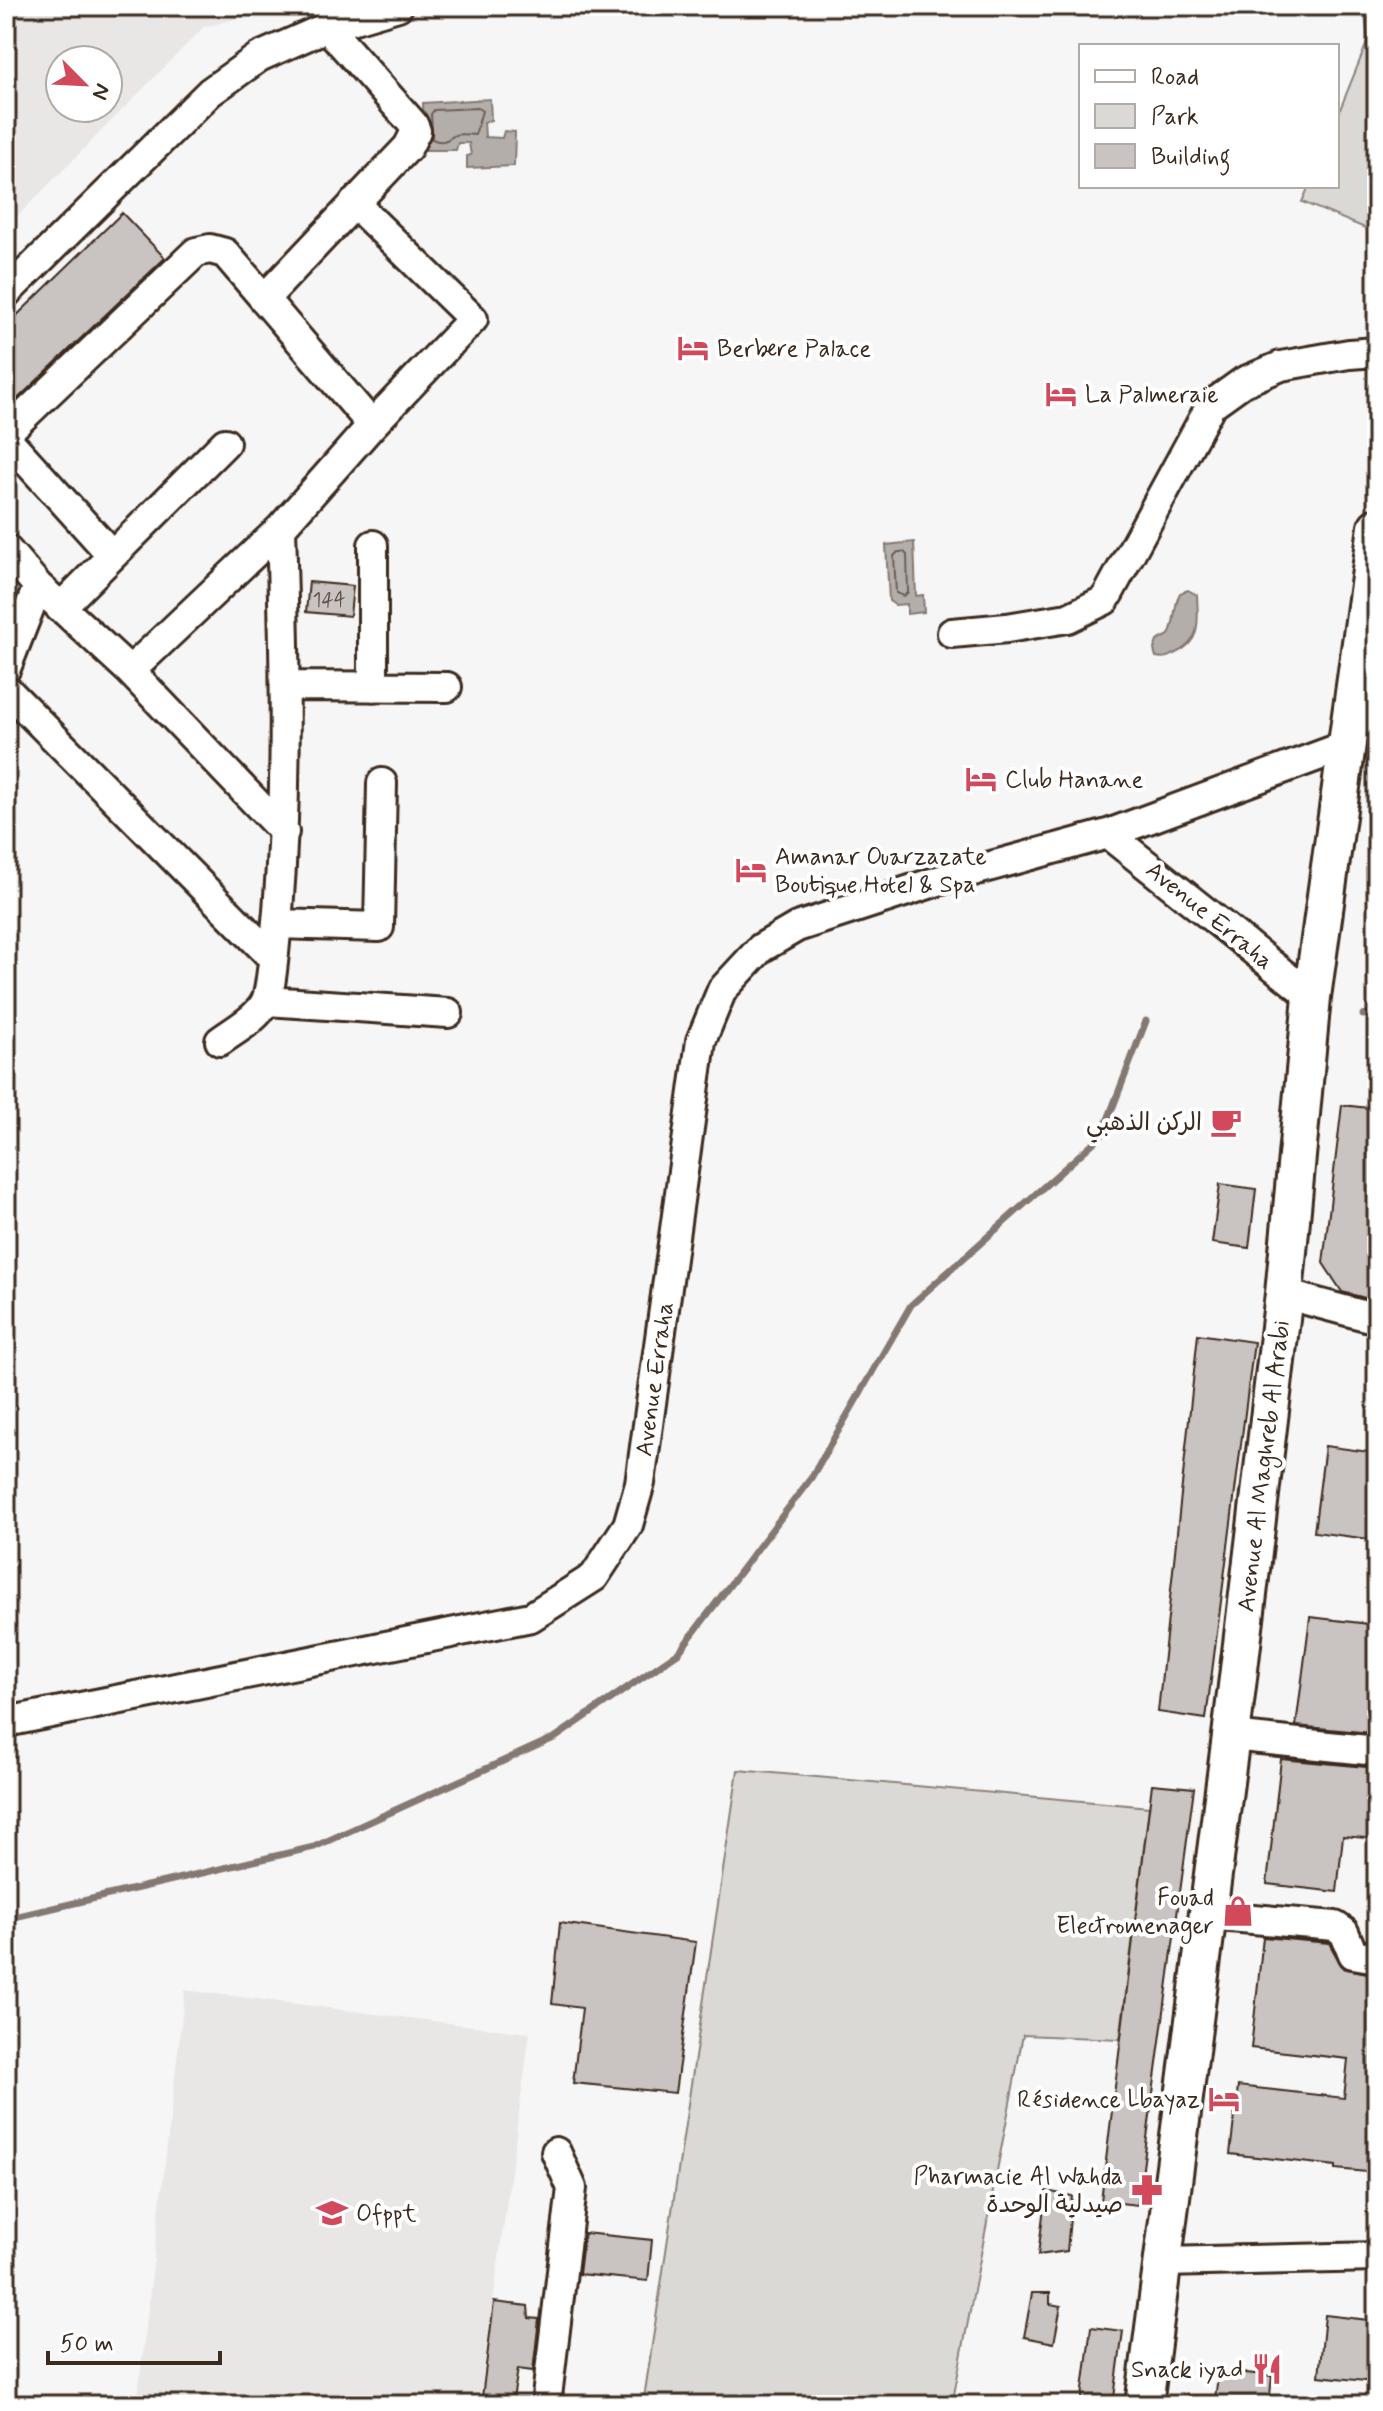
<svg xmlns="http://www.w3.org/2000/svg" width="1383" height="2411" viewBox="0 0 1383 2411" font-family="Mynerve,'Playpen Sans Arabic',sans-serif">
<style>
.built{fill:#e9e7e6;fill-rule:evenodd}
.green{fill:#dbd9d6;stroke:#8b827a;stroke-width:2}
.water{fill:#b4aeaa;stroke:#847972;stroke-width:2}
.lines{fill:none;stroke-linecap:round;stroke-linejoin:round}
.shore{stroke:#6b5f56;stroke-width:2}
.stream{stroke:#847972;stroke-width:7}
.building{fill:#c9c3c1;stroke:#3b2a1e;stroke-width:2}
.minor-casing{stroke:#3b2a1e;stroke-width:34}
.major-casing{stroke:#3b2a1e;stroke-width:42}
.minor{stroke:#fff;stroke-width:28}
.major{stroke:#fff;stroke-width:36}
.labels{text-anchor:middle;stroke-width:8;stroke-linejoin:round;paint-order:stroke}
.number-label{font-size:20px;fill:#5e5047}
.poi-label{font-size:24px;fill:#3b2a1e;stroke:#fff;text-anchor:start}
.street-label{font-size:24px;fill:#3b2a1e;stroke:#fff}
</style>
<rect width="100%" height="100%" fill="#f7f6f6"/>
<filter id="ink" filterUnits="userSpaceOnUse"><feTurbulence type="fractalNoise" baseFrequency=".0125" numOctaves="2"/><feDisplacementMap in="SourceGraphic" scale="16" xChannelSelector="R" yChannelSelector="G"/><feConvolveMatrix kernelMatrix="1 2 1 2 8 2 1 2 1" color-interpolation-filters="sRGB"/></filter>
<g filter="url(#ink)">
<!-- built -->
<path class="built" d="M 6,6 L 285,6 L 204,27 L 6,228 ZM 60,60 L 108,60 L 108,108 L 60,108 Z
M 185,1990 L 530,2033 L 479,2405 L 219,2405 L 138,2394 Z"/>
<!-- green -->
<path class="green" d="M 1364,6 L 1377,6 L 1377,233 L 1302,202 L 1309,186 L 1337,186 L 1337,117 L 1368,40 Z
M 738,1770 L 1149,1807 L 1120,2039 L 1023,2035 L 952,2405 L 643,2405 Z"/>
<!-- water -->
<path class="water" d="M 490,99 L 491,120 L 484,122 L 485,137 L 502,138 L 504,131 L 515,132 L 514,166 L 467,168 L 467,156 L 471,155 L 469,143 L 458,143 L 456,150 L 425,150 L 423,103 Z
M 914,542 L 916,596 L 923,595 L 924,612 L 907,614 L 907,604 L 895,605 L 889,601 L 886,545 Z
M 1188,590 L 1197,595 C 1198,621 1202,641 1176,653 C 1168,657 1165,659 1156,657 L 1154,650 L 1157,641 L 1169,635 C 1176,621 1173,607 1180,593 Z"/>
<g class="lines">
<!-- shore -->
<path class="shore" d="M 432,131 L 431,114 L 434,110 L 478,108 L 482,111 L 475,135 C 469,135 460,133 455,135 C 446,140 443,144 432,139 L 432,132
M 898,552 L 904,552 L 907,555 L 908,592 L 904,596 L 896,593 L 894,556 Z"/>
<!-- stream -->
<path class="stream" d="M 1363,1015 L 1377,1012
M 6,1919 L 314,1847 L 556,1737 L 679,1652 L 811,1478 L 911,1305 L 1102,1135 L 1146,1021"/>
</g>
<!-- building -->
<path class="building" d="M 122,213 L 165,258 L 6,410 L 6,326 Z
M 309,582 L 353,586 L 350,616 L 306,612 Z
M 1342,1105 L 1377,1109 L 1377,1301 L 1342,1292 L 1323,1263 Z
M 1220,1184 L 1256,1189 L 1249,1248 L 1212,1243 Z
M 1198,1334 L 1254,1342 L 1206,1719 L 1158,1712 Z
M 1325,1446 L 1377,1453 L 1377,1540 L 1314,1532 Z
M 1310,1617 L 1377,1625 L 1377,1692 L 1372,1733 L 1296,1726 Z
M 1281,1759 L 1377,1768 L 1377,1839 L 1343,1836 L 1337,1892 L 1267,1884 Z
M 1152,1784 L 1194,1788 L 1138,2205 L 1101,2201 Z
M 560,1923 L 696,1942 L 675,2093 L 573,2083 L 582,2008 L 552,2004 Z
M 1263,1937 L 1329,1943 L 1343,1968 L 1377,1975 L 1377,2173 L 1336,2169 L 1336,2166 L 1230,2154 L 1238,2086 L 1344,2098 L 1348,2059 L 1251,2048 Z
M 1046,2191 L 1072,2196 L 1067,2251 L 1038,2255 Z
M 584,2233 L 652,2240 L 648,2281 L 579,2274 Z
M 1032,2293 L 1050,2293 L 1050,2304 L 1061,2306 L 1054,2343 L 1024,2337 Z
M 494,2302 L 528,2306 L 529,2318 L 539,2319 L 533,2371 L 518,2369 L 512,2405 L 481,2405 Z
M 1325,2315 L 1377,2321 L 1374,2382 L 1319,2376 Z
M 1091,2327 L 1123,2331 L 1113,2405 L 1081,2405 Z
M 1219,2370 L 1272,2376 L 1269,2405 L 1214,2405 Z"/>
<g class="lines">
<defs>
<path id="minor" d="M 6,293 L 210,92 L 259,57 L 327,27 L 398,6
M 264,299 L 408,147 L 416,131 L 413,124 L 327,27
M 6,433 L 196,252 L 210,249 L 225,253 L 372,425
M 6,438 L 112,555
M 373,545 L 373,687
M 6,549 L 38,586 L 130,671 L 284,832
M 60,608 L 225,443
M 952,633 L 1007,628 L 1068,618 L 1105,600 L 1211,405 L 1243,382 L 1281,366 L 1349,354 L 1377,352
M 6,668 L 38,586
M 130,671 L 281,528 L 372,425 L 473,319 L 354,203
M 286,686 L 447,687
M 6,689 L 272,957
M 1108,834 L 1312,997
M 277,924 L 379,927 L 382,783
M 267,1001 L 448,1013
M 220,1041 C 235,1030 258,1018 266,1001 C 272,988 276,929 278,911 C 288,783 285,656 281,528
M 1284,1294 L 1377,1319
M 6,1722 L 531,1617 L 594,1577 L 628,1525 L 640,1483 L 701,1041 L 722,990 L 761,948 L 797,927 L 944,879 L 1108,834 L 1345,746
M 1231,1736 L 1377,1751
M 1206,1915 L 1335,1926 L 1344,1932 L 1353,1954 L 1377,1958
M 1163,2262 L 1377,2257
M 546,2405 L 572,2188 L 556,2152"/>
<path id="major" d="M 1144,2405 L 1231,1736 L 1284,1294 L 1312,997 L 1377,527"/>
</defs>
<!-- minor casing -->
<use href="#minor" class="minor-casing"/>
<!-- major casing -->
<use href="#major" class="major-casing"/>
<!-- minor -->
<use href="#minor" class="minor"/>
<!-- major -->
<use href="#major" class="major"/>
</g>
</g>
<!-- icons -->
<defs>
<symbol id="hotel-bare" viewBox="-9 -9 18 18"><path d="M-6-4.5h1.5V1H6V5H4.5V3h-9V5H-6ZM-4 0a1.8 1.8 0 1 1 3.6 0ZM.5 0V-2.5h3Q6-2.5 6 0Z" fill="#d1495b" stroke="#fff" stroke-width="2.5" paint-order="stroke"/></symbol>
<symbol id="cafe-bare" viewBox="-9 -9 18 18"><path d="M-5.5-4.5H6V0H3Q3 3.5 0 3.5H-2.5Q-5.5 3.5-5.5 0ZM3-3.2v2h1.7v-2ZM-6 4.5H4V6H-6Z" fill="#d1495b" stroke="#fff" stroke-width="2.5" paint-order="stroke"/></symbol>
<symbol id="shop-bare" viewBox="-9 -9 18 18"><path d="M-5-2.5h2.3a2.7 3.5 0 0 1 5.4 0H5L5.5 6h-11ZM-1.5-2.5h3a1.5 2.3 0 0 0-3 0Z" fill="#d1495b" stroke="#fff" stroke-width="2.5" paint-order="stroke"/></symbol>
<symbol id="pharmacy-bare" viewBox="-9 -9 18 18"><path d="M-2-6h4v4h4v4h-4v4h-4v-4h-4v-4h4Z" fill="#d1495b" stroke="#fff" stroke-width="2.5" paint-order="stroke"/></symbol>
<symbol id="university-bare" viewBox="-9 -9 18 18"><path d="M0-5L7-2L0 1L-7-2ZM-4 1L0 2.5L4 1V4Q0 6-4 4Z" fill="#d1495b" stroke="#fff" stroke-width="2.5" paint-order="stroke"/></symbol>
<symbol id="restaurant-bare" viewBox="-9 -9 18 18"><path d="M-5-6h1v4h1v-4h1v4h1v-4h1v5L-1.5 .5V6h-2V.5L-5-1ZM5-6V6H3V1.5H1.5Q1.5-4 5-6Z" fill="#d1495b" stroke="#fff" stroke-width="2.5" paint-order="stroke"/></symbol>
</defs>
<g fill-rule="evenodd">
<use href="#hotel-bare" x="671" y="326" width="44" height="44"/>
<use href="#hotel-bare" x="1039" y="372" width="44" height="44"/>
<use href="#hotel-bare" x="959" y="757" width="44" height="44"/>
<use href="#hotel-bare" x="729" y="848" width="44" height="44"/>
<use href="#cafe-bare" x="1204" y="1100" width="44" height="44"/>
<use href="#shop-bare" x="1216" y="1889" width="44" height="44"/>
<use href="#hotel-bare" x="1202" y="2077" width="44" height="44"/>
<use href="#pharmacy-bare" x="1125" y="2168" width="44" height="44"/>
<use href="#university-bare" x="310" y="2191" width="44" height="44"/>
<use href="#restaurant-bare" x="1245" y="2347" width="44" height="44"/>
</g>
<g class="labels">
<!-- number labels -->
<g class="number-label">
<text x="329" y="606">144</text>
</g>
<!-- poi labels -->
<g class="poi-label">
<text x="717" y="356">Berbere Palace</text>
<text x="1085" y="402">La Palmeraie</text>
<text x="1005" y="787">Club Hanane</text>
<text x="775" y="864">Amanar Ouarzazate<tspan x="775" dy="28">Boutique Hotel &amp; Spa</tspan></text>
<text x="1202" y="1130" text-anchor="end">الركن الذهبي</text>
<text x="1214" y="1905" text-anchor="end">Fouad<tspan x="1214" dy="28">Electromenager</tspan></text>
<text x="1200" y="2107" text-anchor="end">Résidence Lbayaz</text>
<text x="1123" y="2184" text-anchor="end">Pharmacie Al Wahda<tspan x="1123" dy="28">صيدلية الوحدة</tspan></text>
<text x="356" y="2221">Ofppt</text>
<text x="1243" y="2377" text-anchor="end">Snack iyad</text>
</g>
<!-- street labels -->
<g class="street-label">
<text transform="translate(1210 915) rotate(39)" y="8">Avenue Erraha</text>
<text transform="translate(654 1379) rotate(-82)" y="8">Avenue Erraha</text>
<text transform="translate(1263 1466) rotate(-83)" y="8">Avenue Al Maghreb Al Arabi</text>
</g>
</g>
<!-- margin -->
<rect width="1383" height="2411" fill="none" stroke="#fff" stroke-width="32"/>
<rect x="16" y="16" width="1351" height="2379" fill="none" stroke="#3b2a1e" stroke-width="3" filter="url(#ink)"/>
<!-- legend -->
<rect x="1079" y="44" width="260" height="144" fill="#ffffff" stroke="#b1aaa5" stroke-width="2"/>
<rect x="1095" y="70" width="40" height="12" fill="#ffffff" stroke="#b1aaa5" stroke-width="2"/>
<text x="1151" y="84" font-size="24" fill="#3b2a1e">Road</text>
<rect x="1095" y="104" width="40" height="24" fill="#dbd9d6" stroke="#b1aaa5" stroke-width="2"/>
<text x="1151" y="124" font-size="24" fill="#3b2a1e">Park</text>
<rect x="1095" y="144" width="40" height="24" fill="#c9c3c1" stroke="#b1aaa5" stroke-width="2"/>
<text x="1151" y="164" font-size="24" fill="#3b2a1e">Building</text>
<!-- north arrow -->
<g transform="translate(84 84) rotate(114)"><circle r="38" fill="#ffffff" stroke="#b1aaa5" stroke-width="2"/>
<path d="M0-6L14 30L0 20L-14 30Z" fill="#d1495b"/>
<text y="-12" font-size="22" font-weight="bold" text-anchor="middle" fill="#3b2a1e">N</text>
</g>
<!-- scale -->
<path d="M48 2351v12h172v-12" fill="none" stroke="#3b2a1e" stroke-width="4"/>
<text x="60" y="2351" font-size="24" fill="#3b2a1e" stroke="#ffffff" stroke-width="6" paint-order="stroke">50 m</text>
</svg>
